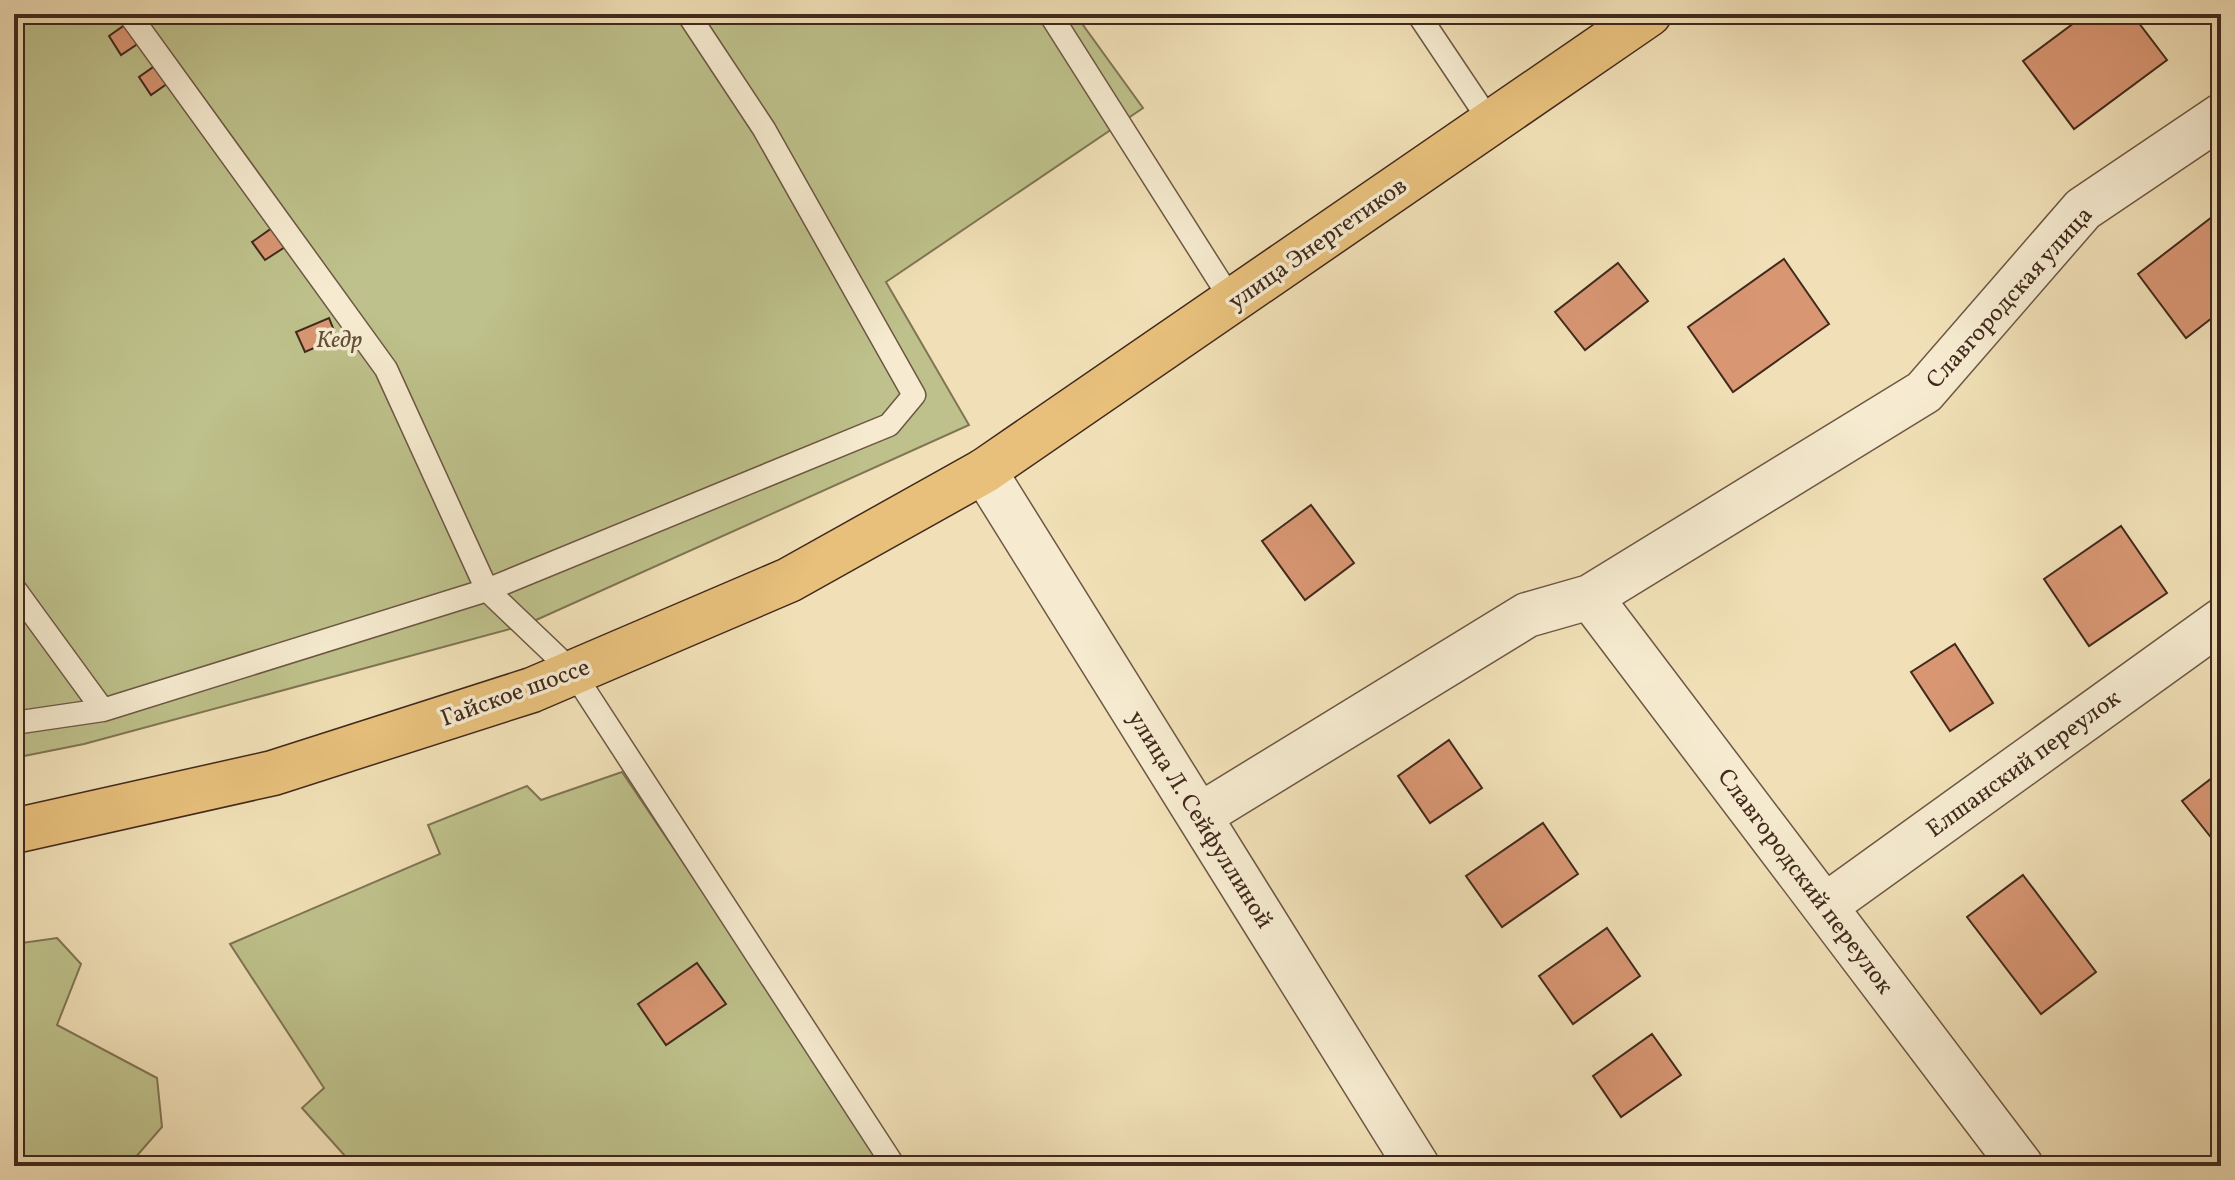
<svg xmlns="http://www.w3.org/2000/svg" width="2235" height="1180" viewBox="0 0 2235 1180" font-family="Vollkorn,serif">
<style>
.green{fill:#bec18b;stroke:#807554;stroke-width:2}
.building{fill:#d89673;stroke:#41291d;stroke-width:2}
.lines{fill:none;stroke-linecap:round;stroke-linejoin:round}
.service-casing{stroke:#6d5744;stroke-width:25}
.minor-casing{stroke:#6d5744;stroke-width:47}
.primary-casing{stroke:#41291d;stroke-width:47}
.service{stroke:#f6ebd0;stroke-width:22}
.minor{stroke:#f6ebd0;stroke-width:44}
.primary{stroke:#e8c07c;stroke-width:44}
.labels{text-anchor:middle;stroke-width:7;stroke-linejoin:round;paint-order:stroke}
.street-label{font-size:24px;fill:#41291d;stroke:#f6ebd0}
.park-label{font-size:24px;font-style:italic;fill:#604f38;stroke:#f6ebd0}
</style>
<rect width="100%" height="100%" fill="#f1e0b7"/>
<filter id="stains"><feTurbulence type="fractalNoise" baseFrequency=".0025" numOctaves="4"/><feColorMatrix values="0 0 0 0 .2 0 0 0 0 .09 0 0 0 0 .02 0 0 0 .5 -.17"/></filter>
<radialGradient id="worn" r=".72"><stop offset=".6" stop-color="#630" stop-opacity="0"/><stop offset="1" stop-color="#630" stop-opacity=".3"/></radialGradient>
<!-- green -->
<path class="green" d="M 14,14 L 1075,14 L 1143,108 L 886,282 L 969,425 L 525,625 L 84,744 L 14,758 Z
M 622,772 L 888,1166 L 354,1166 L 302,1108 L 324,1088 L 230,944 L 440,854 L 428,825 L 527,786 L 541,800 Z
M 57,938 L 81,964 L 57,1025 L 157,1078 L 162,1127 L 128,1166 L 14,1166 L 14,944 Z"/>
<!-- building -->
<path class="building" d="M 2086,14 L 2132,14 L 2167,60 L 2074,129 L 2023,61 Z
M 2207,14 L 2221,14 L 2221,29 L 2219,31 Z
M 129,22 L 142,41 L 121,55 L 109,36 Z
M 159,63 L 171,81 L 151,95 L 139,77 Z
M 2221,210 L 2221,311 L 2186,338 L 2138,274 Z
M 272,228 L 285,247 L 265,260 L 252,242 Z
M 1784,259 L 1829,324 L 1733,392 L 1688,327 Z
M 1618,263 L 1648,301 L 1585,350 L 1555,312 Z
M 329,318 L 337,338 L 305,352 L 296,332 Z
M 1311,505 L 1354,563 L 1305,600 L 1262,541 Z
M 2121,526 L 2167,593 L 2089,646 L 2044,579 Z
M 1955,644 L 1993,703 L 1950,731 L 1911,672 Z
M 1449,740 L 1482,788 L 1430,823 L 1398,776 Z
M 2221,771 L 2221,850 L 2182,801 Z
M 1543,823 L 1578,874 L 1502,927 L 1466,876 Z
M 2023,875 L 2096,972 L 2041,1014 L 1967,917 Z
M 1607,928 L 1640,976 L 1573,1024 L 1539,976 Z
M 697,963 L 726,1004 L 666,1045 L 638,1004 Z
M 1652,1034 L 1681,1075 L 1621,1117 L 1593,1076 Z"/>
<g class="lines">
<defs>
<path id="service" d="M 129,14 L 386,369 L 487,590 L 889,425 L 914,395 L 764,129 L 688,14
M 1050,14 L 1232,301
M 1418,14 L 1491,123
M 14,588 L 103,710
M 14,723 L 103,710 L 487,590 L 573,672 L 894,1166"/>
<path id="minor" d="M 984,471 L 1417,1166
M 1590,597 L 2021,1166
M 1199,816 L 1527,615 L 1590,597 L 1924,392 L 2083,209 L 2221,116
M 1825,906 L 2221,621"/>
<path id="primary" d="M 14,831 L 273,773 L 532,690 L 789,580 L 984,471 L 1649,14"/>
</defs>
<!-- service casing -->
<use href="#service" class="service-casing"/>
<!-- minor casing -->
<use href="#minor" class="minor-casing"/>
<!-- primary casing -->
<use href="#primary" class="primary-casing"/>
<!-- service -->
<use href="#service" class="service"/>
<!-- minor -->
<use href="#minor" class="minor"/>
<!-- primary -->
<use href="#primary" class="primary"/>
</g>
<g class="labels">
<!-- street labels -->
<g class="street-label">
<text transform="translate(1317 243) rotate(-35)" y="8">улица Энергетиков</text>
<text transform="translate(2009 297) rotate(-48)" y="8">Славгородская улица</text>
<text transform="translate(515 692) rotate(-20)" y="8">Гайское шоссе</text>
<text transform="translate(2023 763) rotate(-36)" y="8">Елшанский переулок</text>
<text transform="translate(1201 819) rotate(58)" y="8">улица Л. Сейфуллиной</text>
<text transform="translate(1806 881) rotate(53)" y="8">Славгородский переулок</text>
</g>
<!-- park labels -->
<g class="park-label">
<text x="339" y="347">Кедр</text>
</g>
</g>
<!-- margin -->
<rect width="2235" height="1180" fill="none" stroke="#f1e0b7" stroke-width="48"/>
<rect x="16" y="16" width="2203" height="1148" fill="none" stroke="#41291d" stroke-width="4"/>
<rect x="24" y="24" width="2187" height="1132" fill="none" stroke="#41291d" stroke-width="2"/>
<rect width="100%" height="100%" filter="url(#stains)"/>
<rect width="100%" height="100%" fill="url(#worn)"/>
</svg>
